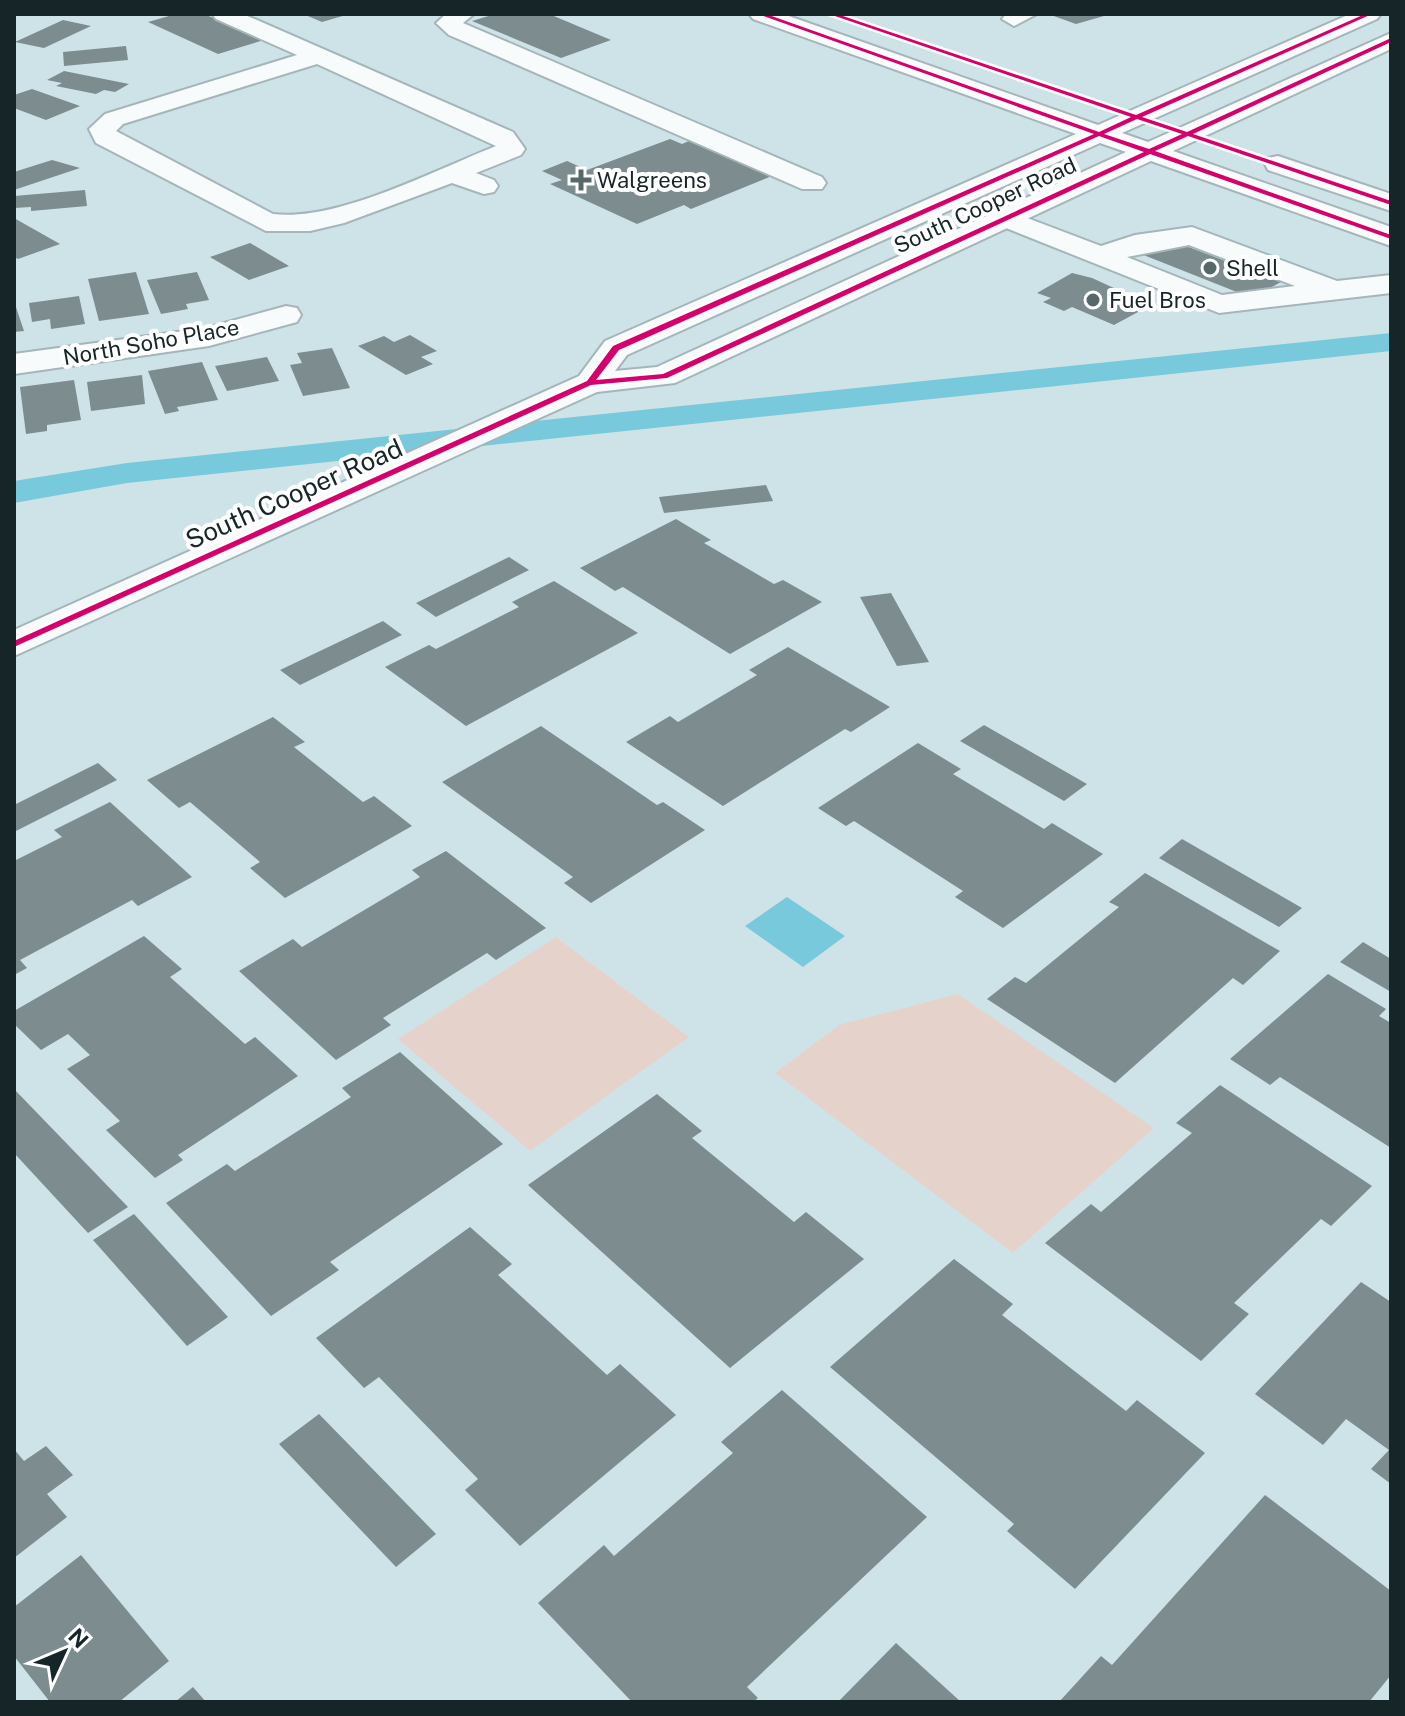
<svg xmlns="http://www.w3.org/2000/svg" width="1405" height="1716" viewBox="0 0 1405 1716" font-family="'Public Sans',sans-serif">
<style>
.green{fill:#e5d3cb}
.water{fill:#78c9db}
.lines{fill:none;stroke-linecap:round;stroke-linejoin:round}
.canal{fill:#78c9db;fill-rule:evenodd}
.building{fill:#7c8c8f}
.minor-casing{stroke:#a5b5b9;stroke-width:4}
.major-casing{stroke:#a5b5b9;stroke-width:4}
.minor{fill:#f8fbfc;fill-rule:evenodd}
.major{fill:#f8fbfc;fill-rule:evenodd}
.cycleway-casing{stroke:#fff;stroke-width:5}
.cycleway{fill:#d6006c;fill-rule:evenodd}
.poi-dot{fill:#56686b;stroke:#fff;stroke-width:3}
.labels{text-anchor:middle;stroke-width:8;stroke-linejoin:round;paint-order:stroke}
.far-poi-label{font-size:22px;fill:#162528;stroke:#fff;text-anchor:start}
.far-street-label{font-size:22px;fill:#162528;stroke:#fff}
.street-label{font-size:26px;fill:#162528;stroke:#fff}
</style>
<rect width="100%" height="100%" fill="#cee3e8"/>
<!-- green -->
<path class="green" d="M 556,937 L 689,1037 L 530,1151 L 398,1039 Z
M 958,994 L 1154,1128 L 1013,1253 L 775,1073 L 839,1025 Z"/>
<!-- water -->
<path class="water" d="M 787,897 L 845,936 L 803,967 L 745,926 Z"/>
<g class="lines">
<!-- canal -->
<path class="canal" d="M 1391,333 L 1391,351 L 127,483 L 14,503 L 14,481 L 127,463 Z"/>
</g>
<!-- building -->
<path class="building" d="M 176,14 L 204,14 L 264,40 L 218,54 L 148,22 Z
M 303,14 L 345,14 L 346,15 L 322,22 Z
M 495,14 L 549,14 L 611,40 L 561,58 L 472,21 Z
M 1048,14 L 1111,14 L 1076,24 Z
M 63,20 L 91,26 L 44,48 L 15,42 Z
M 126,46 L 128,60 L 64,66 L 63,52 Z
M 64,71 L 129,84 L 115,92 L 104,90 L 96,94 L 56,86 L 62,83 L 47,80 Z
M 32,89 L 80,106 L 46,120 L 14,108 L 14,95 Z
M 670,139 L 682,144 L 689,141 L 772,176 L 691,209 L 684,205 L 637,224 L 550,184 L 562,180 L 542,171 L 567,161 L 587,170 Z
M 52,160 L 80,168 L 14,190 L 14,172 Z
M 85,190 L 87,206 L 31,211 L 31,207 L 14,208 L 14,196 Z
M 14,218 L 60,244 L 18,259 L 14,257 Z
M 1170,240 L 1281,282 L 1252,298 L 1141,254 Z
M 250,243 L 289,266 L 249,280 L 210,257 Z
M 136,272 L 149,314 L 99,321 L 88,279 Z
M 197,272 L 209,300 L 186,304 L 188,309 L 161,314 L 147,280 Z
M 1072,273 L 1092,278 L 1151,305 L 1114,325 L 1072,307 L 1064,311 L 1043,302 L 1051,298 L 1037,293 Z
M 79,296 L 85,324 L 51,329 L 50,319 L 32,322 L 29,303 Z
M 14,301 L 24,331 L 14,332 Z
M 410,335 L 437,351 L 421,357 L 433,364 L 406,375 L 358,346 L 384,336 L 394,342 Z
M 332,348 L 350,388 L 303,396 L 290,365 L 302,363 L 297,353 Z
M 267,357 L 279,381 L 227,391 L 215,366 Z
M 202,362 L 218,400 L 177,407 L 179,411 L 165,414 L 148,371 Z
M 142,375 L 145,404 L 91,411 L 87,382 Z
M 74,380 L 81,420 L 47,425 L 47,431 L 26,434 L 20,387 Z
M 766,485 L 773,501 L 664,513 L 659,497 Z
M 676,519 L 711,540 L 704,543 L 774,584 L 783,580 L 822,602 L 730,654 L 623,587 L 615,591 L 580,568 Z
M 509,557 L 529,570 L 436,617 L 416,603 Z
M 554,581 L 638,633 L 466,726 L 385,667 L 429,645 L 436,649 L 519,607 L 512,602 Z
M 891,593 L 929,662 L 897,666 L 860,597 Z
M 383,621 L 402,635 L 300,685 L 280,670 Z
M 788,647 L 890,707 L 851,732 L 845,729 L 723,806 L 626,742 L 670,716 L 678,722 L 757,675 L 749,670 Z
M 273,717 L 305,742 L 294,747 L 363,802 L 374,796 L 412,826 L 285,898 L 250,868 L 260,862 L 190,802 L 179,808 L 147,780 Z
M 984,725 L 1087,784 L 1064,801 L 960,741 Z
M 541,726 L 657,805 L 663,802 L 705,830 L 591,903 L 564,883 L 573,877 L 442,782 Z
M 918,743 L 961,769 L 953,774 L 1044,829 L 1052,823 L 1103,854 L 1003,928 L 955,897 L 963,891 L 854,821 L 846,826 L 818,808 Z
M 98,763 L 117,780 L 14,832 L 14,805 Z
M 110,802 L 192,877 L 138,906 L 132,900 L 20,960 L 27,968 L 14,975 L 14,861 L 62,837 L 54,830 Z
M 1182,839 L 1302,908 L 1279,927 L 1159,858 Z
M 446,851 L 546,928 L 496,960 L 487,953 L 383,1018 L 391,1025 L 336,1060 L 239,971 L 293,939 L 302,947 L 420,877 L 412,870 Z
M 1145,873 L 1280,951 L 1243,985 L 1233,978 L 1115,1083 L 987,999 L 1015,977 L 1026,983 L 1119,907 L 1109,902 Z
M 144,936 L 182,969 L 170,977 L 245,1044 L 255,1037 L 298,1076 L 178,1155 L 183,1160 L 155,1178 L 106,1130 L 120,1121 L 67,1069 L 90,1055 L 68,1034 L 41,1050 L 14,1024 L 14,1011 Z
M 1363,942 L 1391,959 L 1391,992 L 1340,962 Z
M 1328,974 L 1386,1009 L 1379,1016 L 1391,1023 L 1391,1148 L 1280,1077 L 1270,1085 L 1230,1059 Z
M 400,1052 L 503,1144 L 330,1262 L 339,1270 L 271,1316 L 166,1203 L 227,1164 L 235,1171 L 351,1097 L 342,1088 Z
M 1220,1085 L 1372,1186 L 1331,1226 L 1321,1219 L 1234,1303 L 1249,1314 L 1201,1361 L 1045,1243 L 1091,1204 L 1101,1212 L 1192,1133 L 1176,1123 Z
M 14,1089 L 128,1207 L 88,1233 L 14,1153 Z
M 657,1094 L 702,1131 L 692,1138 L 794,1222 L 806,1212 L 864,1259 L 730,1368 L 528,1185 Z
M 134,1214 L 228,1317 L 187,1346 L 93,1240 Z
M 470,1227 L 512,1264 L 498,1275 L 607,1375 L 620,1364 L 676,1415 L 520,1546 L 465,1490 L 478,1479 L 379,1377 L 364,1388 L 316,1338 Z
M 954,1259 L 1013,1304 L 1002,1315 L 1126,1411 L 1137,1400 L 1205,1453 L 1075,1589 L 1007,1531 L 1014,1524 L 830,1367 Z
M 1361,1282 L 1391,1302 L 1391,1484 L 1371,1469 L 1389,1450 L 1346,1419 L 1323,1445 L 1255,1394 Z
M 782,1390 L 927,1517 L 747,1687 L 758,1698 L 753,1702 L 632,1702 L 538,1603 L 604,1545 L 614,1556 L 733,1453 L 721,1442 Z
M 319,1414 L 436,1534 L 396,1567 L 279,1444 Z
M 46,1446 L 73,1475 L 47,1494 L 67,1517 L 14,1558 L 14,1449 L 24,1461 Z
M 1265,1495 L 1391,1591 L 1391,1675 L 1369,1702 L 1059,1702 L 1101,1656 L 1112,1665 Z
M 81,1555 L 169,1661 L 119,1702 L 50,1702 L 14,1656 L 14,1607 Z
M 896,1643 L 961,1702 L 838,1702 Z
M 193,1687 L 206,1702 L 175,1702 Z"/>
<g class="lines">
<defs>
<path id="minor" d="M 212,14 L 243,14 L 513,132 L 525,149 L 521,155 L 476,173 L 494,180 L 498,186 L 494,192 L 484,194 L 452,183 L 344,223 L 310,231 L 266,231 L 96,143 L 89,129 L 105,114 L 297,55 L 216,19 ZM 317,64 L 496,146 C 435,170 337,222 273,214 L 116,131 L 123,124 Z
M 446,14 L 474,14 L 463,23 L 822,177 L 826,183 L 822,189 L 802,189 L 449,35 L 436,23 Z
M 1006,14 L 1037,14 L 1014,26 L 1002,19 Z
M 1006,210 L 1101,246 L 1135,235 L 1192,227 L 1337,281 L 1391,275 L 1391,293 L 1219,313 L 996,224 L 992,218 L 996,212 ZM 1189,245 L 1295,286 L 1222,295 L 1127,257 Z
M 286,306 L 297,308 L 301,315 L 297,322 L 209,346 L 14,374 L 14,354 L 206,328 Z"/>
<path id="major" d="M 749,14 L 783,14 L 1098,125 L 1350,14 L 1381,14 L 1377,19 L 1122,133 L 1148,142 L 1391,33 L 1391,49 L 1173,151 L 1391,227 L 1391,246 L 1151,161 L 675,383 L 597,392 L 14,656 L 14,630 L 579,376 L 605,341 L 1076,134 L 753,19 ZM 1100,143 L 1126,152 L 657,367 L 615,371 L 627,355 Z
M 1278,156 L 1391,194 L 1391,211 L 1268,170 L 1265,164 L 1268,158 Z"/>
</defs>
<!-- minor casing -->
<use href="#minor" class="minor-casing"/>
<!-- major casing -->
<use href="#major" class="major-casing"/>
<!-- minor -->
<use href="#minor" class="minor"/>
<!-- major -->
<use href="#major" class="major"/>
<defs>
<path id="cycleway" d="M 758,14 L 766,14 L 1099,132 L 1131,117 L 829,14 L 837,14 L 1136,115 L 1365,14 L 1372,14 L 1142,117 L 1187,132 L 1391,38 L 1391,42 L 1193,134 L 1391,201 L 1391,205 L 1188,136 L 1155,151 L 1391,235 L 1391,239 L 1150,154 L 667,378 L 591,385 L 14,647 L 14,641 L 587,381 L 613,346 L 1094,134 ZM 1137,119 L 1182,134 L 1149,149 L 1104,134 ZM 1099,136 L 1144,152 L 663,374 L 596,380 L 619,350 Z"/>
</defs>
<!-- cycleway casing -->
<use href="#cycleway" class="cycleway-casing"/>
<!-- cycleway -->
<use href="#cycleway" class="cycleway"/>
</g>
<!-- markers -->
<g class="poi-dot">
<path d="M577 168h8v8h8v8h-8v8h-8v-8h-8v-8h8z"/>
<circle cx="1210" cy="268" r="8"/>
<circle cx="1093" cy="300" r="8"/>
</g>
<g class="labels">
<!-- far-poi labels -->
<g class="far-poi-label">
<text x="597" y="188">Walgreens</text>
<text x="1226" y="276">Shell</text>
<text x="1109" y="308">Fuel Bros</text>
</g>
<!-- far-street labels -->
<g class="far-street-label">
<text transform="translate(985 205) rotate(-25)" y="8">South Cooper Road</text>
<text transform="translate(151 342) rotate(-10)" y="8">North Soho Place</text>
</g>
<!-- street labels -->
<g class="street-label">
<text transform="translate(294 494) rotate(-24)" y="9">South Cooper Road</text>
</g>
</g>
<!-- border -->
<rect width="1405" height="1716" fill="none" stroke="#162528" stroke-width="32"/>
<!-- north arrow -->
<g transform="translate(64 1652) rotate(46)" stroke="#ffffff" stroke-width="6" paint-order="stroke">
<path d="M0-6L14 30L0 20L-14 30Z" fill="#162528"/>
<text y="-12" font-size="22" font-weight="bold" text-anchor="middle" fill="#162528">N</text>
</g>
</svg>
